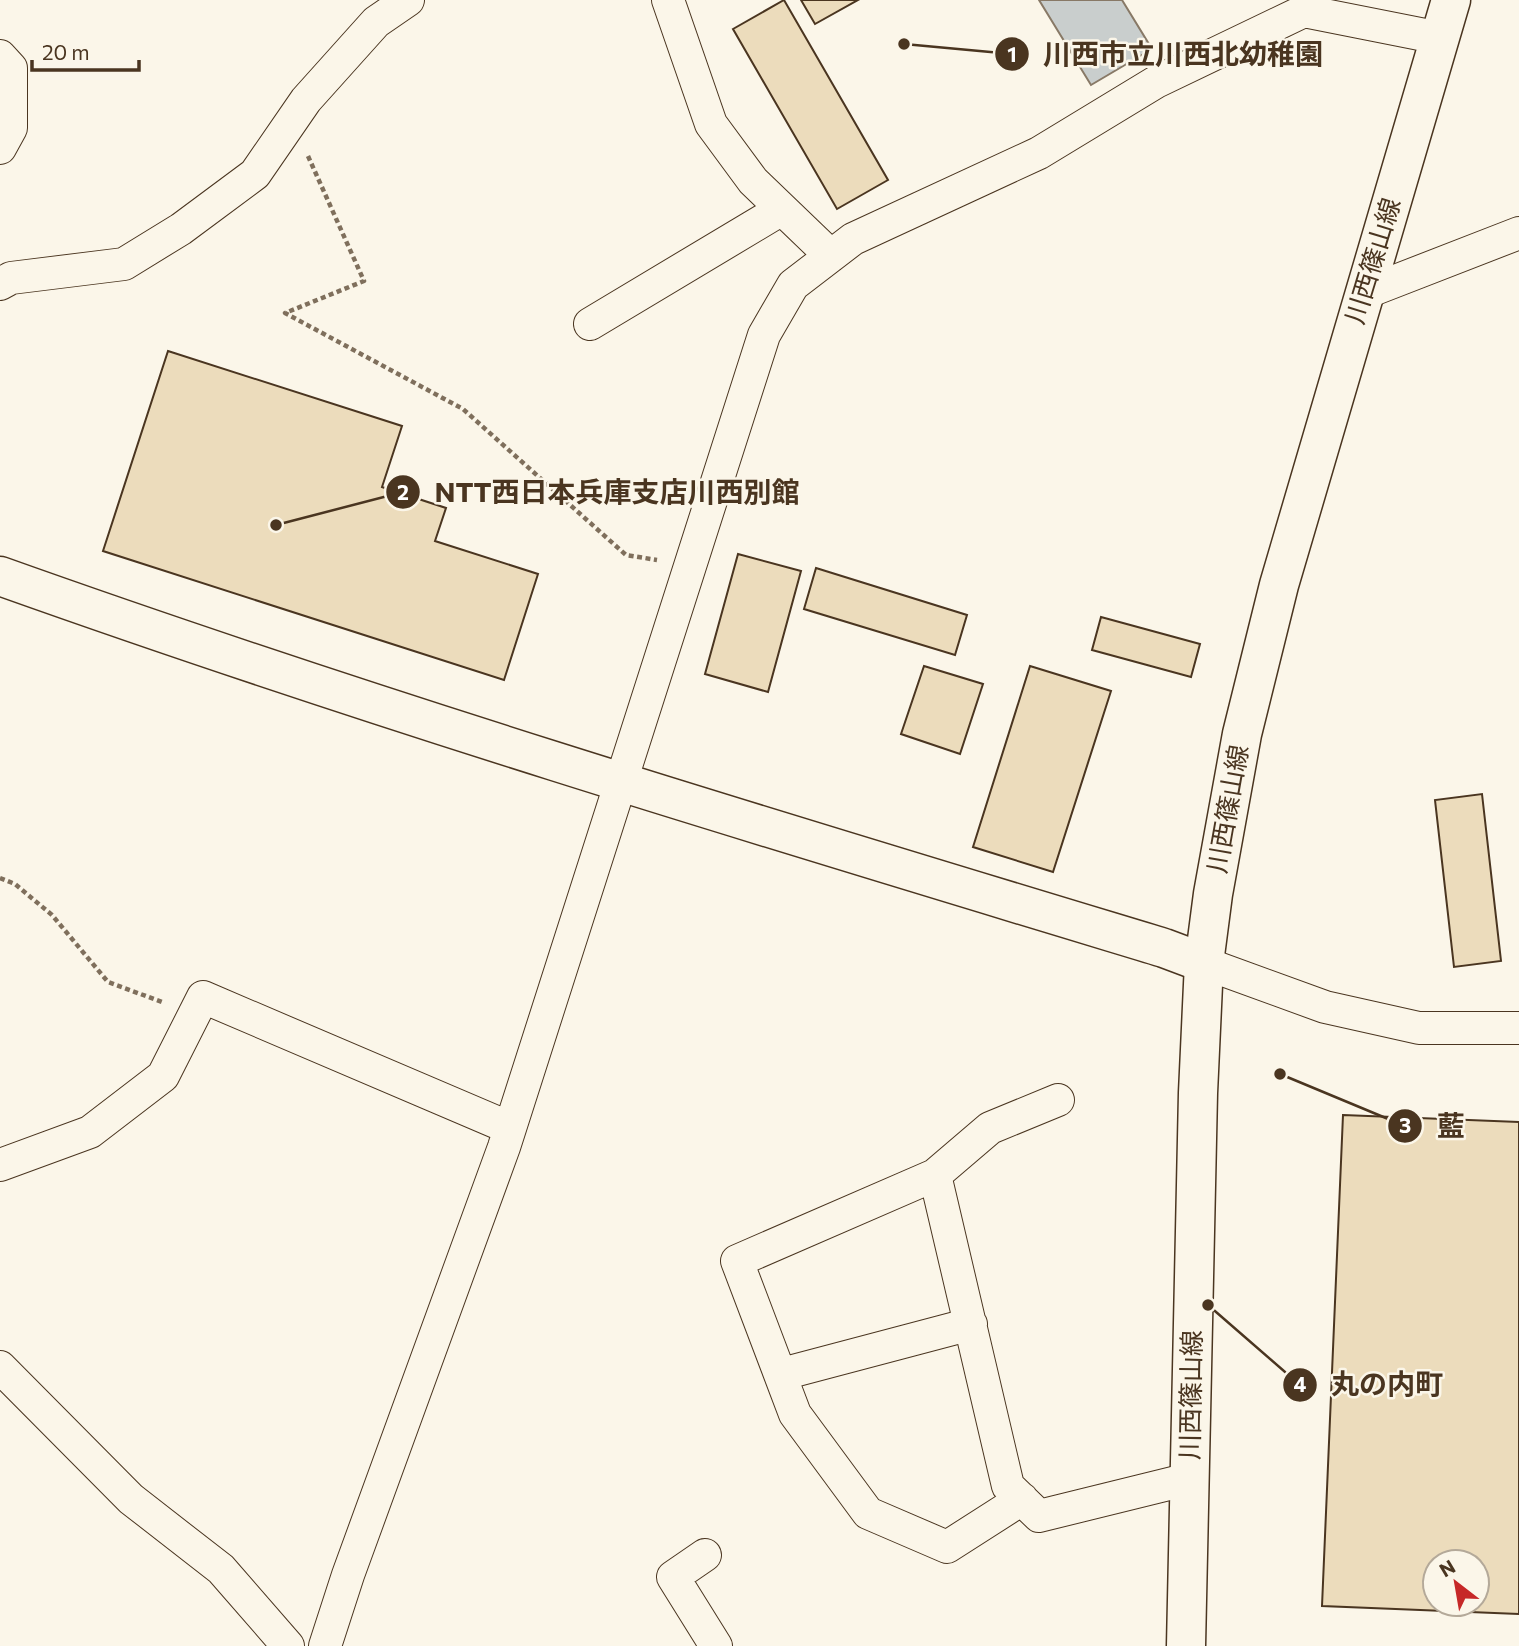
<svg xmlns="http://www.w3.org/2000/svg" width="1519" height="1646" viewBox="0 0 1519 1646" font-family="Commissioner,'Noto Sans JP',sans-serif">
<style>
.water{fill:#c9cecd;stroke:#887966;stroke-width:2}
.building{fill:#ecdcbc;stroke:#4a3520;stroke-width:2;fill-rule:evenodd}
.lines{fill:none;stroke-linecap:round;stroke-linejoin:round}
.street-casing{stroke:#4a3520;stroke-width:34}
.secondary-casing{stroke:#4a3520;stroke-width:41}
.primary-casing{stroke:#4a3520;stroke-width:41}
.path{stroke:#7f6f5c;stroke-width:4.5;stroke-dasharray:5 3.5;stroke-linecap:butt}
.street{stroke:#fbf6e9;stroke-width:32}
.secondary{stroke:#fbf6e9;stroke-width:38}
.primary{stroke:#fbf6e9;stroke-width:38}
.labels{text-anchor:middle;stroke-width:5;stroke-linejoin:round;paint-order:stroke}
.street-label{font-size:26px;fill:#4a3520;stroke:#fbf6e9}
.leader{fill:none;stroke:#4a3520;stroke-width:2.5}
.callout-dot{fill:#4a3520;stroke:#fbf6e9;stroke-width:2.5}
.mark-label{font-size:21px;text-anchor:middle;font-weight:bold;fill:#fff}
.callout-label{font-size:28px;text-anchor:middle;font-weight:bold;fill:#4a3520;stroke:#fbf6e9;stroke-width:5;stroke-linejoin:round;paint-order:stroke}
</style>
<rect width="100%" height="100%" fill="#fbf6e9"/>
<!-- water -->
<path class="water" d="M 1039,0 L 1122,0 L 1152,49 L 1091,85 Z"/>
<!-- building -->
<path class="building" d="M 784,0 L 888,180 L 837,209 L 733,29 Z
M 801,0 L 858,0 L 815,24 Z
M 168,351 L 402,426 L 382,487 L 446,508 L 435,541 L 538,574 L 504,680 L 103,551 Z
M 738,554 L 801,571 L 768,692 L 705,674 Z
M 816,568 L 967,615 L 955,655 L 804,609 Z
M 1101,617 L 1200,644 L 1191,677 L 1092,650 Z
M 924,666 L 983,684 L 960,754 L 901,734 Z
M 1030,666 L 1111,691 L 1053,872 L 973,847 Z
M 1482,794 L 1501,961 L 1454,967 L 1435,800 Z
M 1343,1115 L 1519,1122 L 1519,1614 L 1322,1606 ZM 1435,1562 L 1477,1562 L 1477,1604 L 1435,1604 Z"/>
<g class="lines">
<defs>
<path id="street" d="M 668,0 L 711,124 L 753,181 L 831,256
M 0,56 L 11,68 L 11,128 L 0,148
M 0,284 L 11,278 L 124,264 L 181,229 L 255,174 L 306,100 L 376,22 L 408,0
M 1362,294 L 1519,233
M 590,324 L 782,209
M 1204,963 L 1325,1007 L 1419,1028 L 1519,1028
M 0,1165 L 90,1132 L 163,1076 L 203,997 L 510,1128
M 935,1175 L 990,1128 L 1058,1100
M 0,1367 L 131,1499 L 221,1569 L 288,1646
M 782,1374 L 971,1324
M 1022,1499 L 947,1547 L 868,1513 L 795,1414 L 737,1261 L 935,1175 L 1008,1486 L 1039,1516 L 1189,1479
M 705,1555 L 673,1577 L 716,1646
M 325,1646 L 348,1575 L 504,1147 L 764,335 L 793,285 L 853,239 L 1039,153 L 1156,82 L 1304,11 L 1440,38"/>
<path id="secondary" d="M 0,576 C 384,713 774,830 1164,948 L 1204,963"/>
<path id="primary" d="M 1186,1646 L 1198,1093 L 1204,963 L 1213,894 L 1242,734 L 1279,585 L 1451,0"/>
</defs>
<!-- street casing -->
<use href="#street" class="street-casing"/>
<!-- secondary casing -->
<use href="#secondary" class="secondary-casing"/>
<!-- primary casing -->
<use href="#primary" class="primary-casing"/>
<!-- path -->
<path class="path" d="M 308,156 L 364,281 L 285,313 L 463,409 L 626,555 L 657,560
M 0,878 L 15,884 L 52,915 L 108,982 L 162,1002"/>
<!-- street -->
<use href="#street" class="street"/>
<!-- secondary -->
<use href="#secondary" class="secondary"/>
<!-- primary -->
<use href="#primary" class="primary"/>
</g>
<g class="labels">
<!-- street labels -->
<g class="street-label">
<text transform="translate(1373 261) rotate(-73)" y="9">川西篠山線</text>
<text transform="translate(1228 809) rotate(-80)" y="9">川西篠山線</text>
<text transform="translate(1191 1395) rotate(-89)" y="9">川西篠山線</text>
</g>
</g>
<!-- callouts -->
<path class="leader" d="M904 44L1012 54M276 525L403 492M1280 1074L1405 1126M1208 1305L1300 1385"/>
<g class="callout-dot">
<circle cx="904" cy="44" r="7"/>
<circle cx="276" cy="525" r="7"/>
<circle cx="1280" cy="1074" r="7"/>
<circle cx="1208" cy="1305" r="7"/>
<circle cx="1012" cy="54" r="18"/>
<circle cx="403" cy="492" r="18"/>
<circle cx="1405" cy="1126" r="18"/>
<circle cx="1300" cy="1385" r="18"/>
</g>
<g class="mark-label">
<text x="1012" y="62">1</text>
<text x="403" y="500">2</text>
<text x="1405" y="1133">3</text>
<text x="1300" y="1392">4</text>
</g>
<g class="callout-label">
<text x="1183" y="64">川西市立川西北幼稚園</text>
<text x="617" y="502">NTT西日本兵庫支店川西別館</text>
<text x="1451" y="1136">藍</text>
<text x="1387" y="1394">丸の内町</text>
</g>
<!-- north arrow -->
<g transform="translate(1456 1583) rotate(329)"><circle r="33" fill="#fbf6e9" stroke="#b4a999" stroke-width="2"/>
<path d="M0-5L12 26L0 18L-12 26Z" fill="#c62828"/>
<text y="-10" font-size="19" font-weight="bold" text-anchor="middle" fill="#4a3520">N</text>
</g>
<!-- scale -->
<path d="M32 60v10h107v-10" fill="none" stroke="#4a3520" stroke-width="3.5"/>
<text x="42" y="60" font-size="21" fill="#4a3520" stroke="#fbf6e9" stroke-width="5" paint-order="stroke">20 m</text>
</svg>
